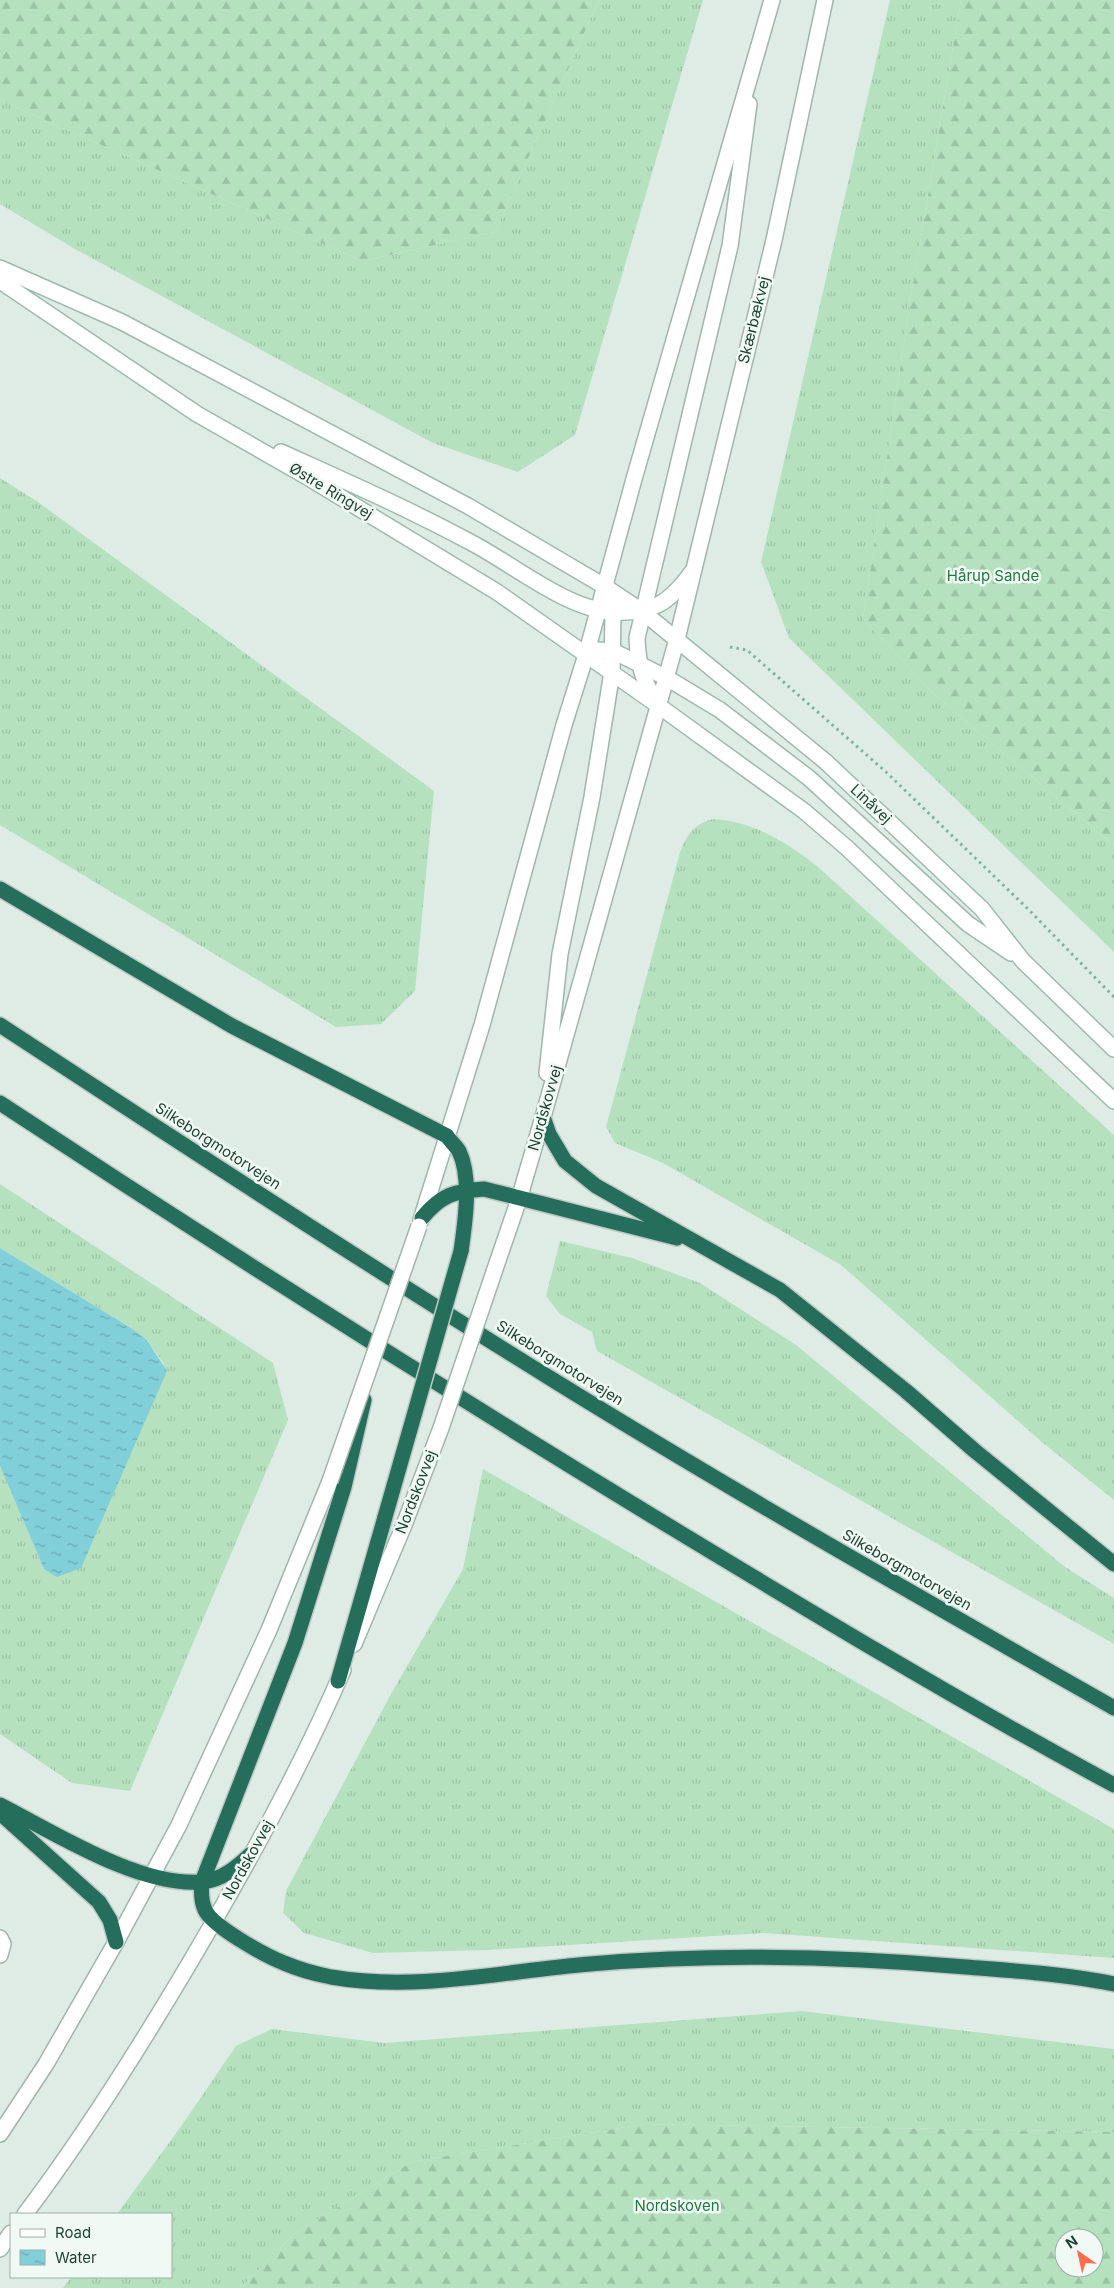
<svg xmlns="http://www.w3.org/2000/svg" width="1114" height="2288" viewBox="0 0 1114 2288" font-family="Inter,sans-serif">
<style>
.grass{fill:url(#grass-tufts)}
.forest{fill:url(#forest-firs);fill-rule:evenodd}
.water{fill:url(#water-ripples)}
.lines{fill:none;stroke-linecap:round;stroke-linejoin:round}
.service-casing{stroke:#a1b5ad;stroke-width:18}
.tertiary-casing{stroke:#a1b5ad;stroke-width:18}
.secondary-casing{stroke:#9cbaae;stroke-width:18}
.motorway-casing{stroke:#c0c9c6;stroke-width:18}
.path{stroke:#7cb4a0;stroke-width:3;stroke-dasharray:2.5 4;stroke-linecap:butt}
.service{stroke:#fff;stroke-width:15}
.tertiary{stroke:#fff;stroke-width:15}
.secondary{stroke:#fff;stroke-width:15}
.motorway{stroke:#266e5c;stroke-width:15}
.tertiary-bridge-casing{stroke:#a1b5ad;stroke-width:18;stroke-linecap:butt}
.motorway-bridge-casing{stroke:#c0c9c6;stroke-width:18;stroke-linecap:butt}
.tertiary-bridge{stroke:#fff;stroke-width:15}
.motorway-bridge{stroke:#266e5c;stroke-width:15}
.labels{text-anchor:middle;stroke-width:5;stroke-linejoin:round;paint-order:stroke}
.street-label{font-size:15px;fill:#1e3f34;stroke:#f0f9f4}
.park-label{font-size:15px;fill:#237a41;stroke:#f0f9f4}
</style>
<defs>
<pattern id="grass-tufts" width="24" height="20" patternUnits="userSpaceOnUse" patternTransform="scale(1.25)"><rect width="24" height="20" fill="#b5e1bf"/><path d="M3 7l-1-3M5 7V3M7 7l1-3M15 17l-1-3M17 17v-4M19 17l1-3" fill="none" stroke="#9bc2a5"/></pattern>
<pattern id="forest-firs" width="22" height="20" patternUnits="userSpaceOnUse" patternTransform="scale(1.25)"><rect width="22" height="20" fill="#b5e1bf"/><path d="M5 1l3.5 6h-7zM16 11l3.5 6h-7z" fill="#9bc2a5"/></pattern>
<pattern id="water-ripples" width="26" height="14" patternUnits="userSpaceOnUse" patternTransform="scale(1.25)"><rect width="26" height="14" fill="#80cfd9"/><path d="M2 4q2-2 4 0t4 0M15 11q2-2 4 0t4 0" fill="none" stroke="#68a9b1"/></pattern>
</defs>
<rect width="100%" height="100%" fill="#dfece6"/>
<!-- grass -->
<path class="grass" d="M 599,0 L 703,0 L 575,435 L 518,472 L 433,443 L 75,249 L 0,204 L 0,100 L 362,261 L 495,232 Z
M 890,0 L 961,0 L 910,302 L 863,619 L 937,697 L 1114,846 L 1114,952 L 789,638 L 761,562 Z
M 0,478 L 38,502 L 434,791 L 415,991 L 381,1024 L 336,1027 L 0,825 Z
M 713,819 C 753,821 786,842 817,866 L 1114,1135 L 1114,1500 L 1043,1443 L 841,1265 L 663,1163 L 615,1143 L 606,1127 L 679,856 C 685,837 693,824 713,819 Z
M 0,1184 L 273,1363 L 288,1420 L 130,1791 L 72,1783 L 0,1734 L 0,1466 L 44,1569 L 164,1364 L 147,1340 L 131,1328 L 0,1248 Z
M 560,1241 L 632,1258 L 700,1283 L 796,1345 L 1065,1567 L 1114,1598 L 1114,1644 L 597,1351 L 592,1332 L 560,1314 L 546,1296 Z
M 483,1469 L 1114,1829 L 1114,1958 L 764,1933 L 488,1950 L 373,1953 L 304,1933 L 283,1913 L 286,1891 L 391,1694 L 463,1569 Z
M 802,2011 L 1114,2049 L 1114,2132 L 644,2124 L 411,2162 L 293,2235 L 241,2288 L 63,2288 L 71,2277 L 171,2277 L 171,2214 L 117,2214 L 182,2125 L 236,2046 L 272,2029 L 384,2043 Z"/>
<!-- forest -->
<path class="forest" d="M 0,0 L 599,0 L 495,232 L 362,261 L 0,100 Z
M 961,0 L 1114,0 L 1114,846 L 937,697 L 863,619 L 910,302 Z
M 644,2124 L 1114,2132 L 1114,2288 L 241,2288 L 293,2235 L 411,2162 ZM 1064,2238 L 1094,2238 L 1094,2268 L 1064,2268 Z"/>
<!-- water -->
<path class="water" d="M 0,1248 L 131,1328 L 147,1340 L 167,1371 L 81,1568 L 57,1577 L 44,1569 L 0,1466 Z"/>
<g class="lines">
<defs>
<path id="service" d="M 0,1938 L 3,1944 L 0,1955"/>
<path id="tertiary" d="M 659,706 C 643,681 638,667 637,638 L 730,246 L 749,104
M 547,1073 L 560,954 L 592,797 L 612,672 L 613,612 L 604,586
M 421,1220 L 482,1025 L 564,725 L 586,655 L 634,479 L 772,0
M 494,1272 L 519,1199 L 543,1117 L 677,639 L 774,240 L 825,0
M 354,1644 L 404,1525
M 0,2134 L 46,2064 L 116,1942 L 179,1825 L 269,1630 L 330,1481
M 25,2214 C 85,2135 138,2050 189,1964 C 245,1869 299,1772 343,1670
M 0,2249 L 11,2233"/>
<path id="secondary" d="M 0,268 L 122,322 L 468,506 L 604,586 L 643,612 L 826,762 L 982,909 L 1023,961 L 1114,1049
M 0,281 L 197,414 L 309,478 L 497,592 L 659,706 L 804,811 L 847,848 L 1114,1101
M 281,452 C 345,481 409,509 472,543 C 514,565 566,609 613,612 C 653,614 669,603 692,572
M 586,655 L 598,650 L 613,651 L 667,678 L 720,710 L 809,778 L 968,924 L 1011,953"/>
<path id="motorway" d="M 0,889 L 232,1026 L 447,1136 C 450,1141 456,1146 459,1151 C 472,1178 465,1223 461,1251
M 0,1025 C 185,1146 370,1267 558,1383 C 741,1496 928,1602 1114,1708
M 0,1103 C 216,1245 434,1383 654,1517 C 806,1609 958,1701 1114,1785
M 543,1117 L 549,1134 L 565,1161 L 596,1186 L 780,1290 L 906,1391 L 975,1451 L 1114,1564
M 422,1218 C 441,1195 454,1191 484,1189 L 677,1238
M 364,1400 L 344,1487 L 295,1643 L 202,1882 C 201,1891 201,1901 205,1910 C 213,1927 266,1956 284,1963 C 298,1969 316,1974 331,1977 C 417,1992 504,1971 590,1964 C 715,1953 840,1956 966,1967 C 1015,1971 1065,1974 1114,1984
M 338,1681 L 385,1517
M 0,1805 C 55,1833 139,1887 202,1882 C 222,1880 237,1867 251,1854
M 0,1813 L 99,1902 L 110,1920 L 116,1942"/>
</defs>
<!-- service casing -->
<use href="#service" class="service-casing"/>
<!-- tertiary casing -->
<use href="#tertiary" class="tertiary-casing"/>
<!-- secondary casing -->
<use href="#secondary" class="secondary-casing"/>
<!-- motorway casing -->
<use href="#motorway" class="motorway-casing"/>
<!-- path -->
<path class="path" d="M 730,647 L 747,650 L 885,771 L 1026,907 L 1114,997"/>
<!-- service -->
<use href="#service" class="service"/>
<!-- tertiary -->
<use href="#tertiary" class="tertiary"/>
<!-- secondary -->
<use href="#secondary" class="secondary"/>
<!-- motorway -->
<use href="#motorway" class="motorway"/>
<defs>
<path id="tertiary-bridge" d="M 330,1481 L 419,1226
M 404,1525 L 441,1428 L 494,1272"/>
<path id="motorway-bridge" d="M 385,1517 L 461,1251"/>
</defs>
<!-- tertiary-bridge casing -->
<use href="#tertiary-bridge" class="tertiary-bridge-casing"/>
<!-- motorway-bridge casing -->
<use href="#motorway-bridge" class="motorway-bridge-casing"/>
<!-- tertiary-bridge -->
<use href="#tertiary-bridge" class="tertiary-bridge"/>
<!-- motorway-bridge -->
<use href="#motorway-bridge" class="motorway-bridge"/>
</g>
<g class="labels">
<!-- street labels -->
<g class="street-label">
<text transform="translate(754 320) rotate(-76)" y="5">Skærbækvej</text>
<text transform="translate(331 491) rotate(31)" y="5">Østre Ringvej</text>
<text transform="translate(871 804) rotate(43)" y="5">Linåvej</text>
<text transform="translate(545 1108) rotate(-74)" y="5">Nordskovvej</text>
<text transform="translate(218 1146) rotate(33)" y="5">Silkeborgmotorvejen</text>
<text transform="translate(560 1363) rotate(32)" y="5">Silkeborgmotorvejen</text>
<text transform="translate(416 1492) rotate(-69)" y="5">Nordskovvej</text>
<text transform="translate(907 1570) rotate(30)" y="5">Silkeborgmotorvejen</text>
<text transform="translate(248 1860) rotate(-61)" y="5">Nordskovvej</text>
</g>
<!-- park labels -->
<g class="park-label">
<text x="993" y="581">Hårup Sande</text>
<text x="677" y="2211">Nordskoven</text>
</g>
</g>
<!-- legend -->
<rect x="10" y="2213" width="162" height="65" fill="#f0f9f4" stroke="#9cafa7"/>
<rect x="20" y="2229" width="25" height="8" fill="#ffffff" stroke="#9cafa7"/>
<text x="55" y="2238" font-size="15" fill="#1e3f34">Road</text>
<rect x="20" y="2250" width="25" height="15" fill="url(#water-ripples)" stroke="#9cafa7"/>
<text x="55" y="2263" font-size="15" fill="#1e3f34">Water</text>
<!-- north arrow -->
<g transform="translate(1079 2253) rotate(326)"><circle r="24" fill="#f0f9f4" stroke="#9cafa7"/>
<path d="M0-4L9 19L0 12L-9 19Z" fill="#ff6e4b"/>
<text y="-8" font-size="14" font-weight="bold" text-anchor="middle" fill="#1e3f34">N</text>
</g>
</svg>
